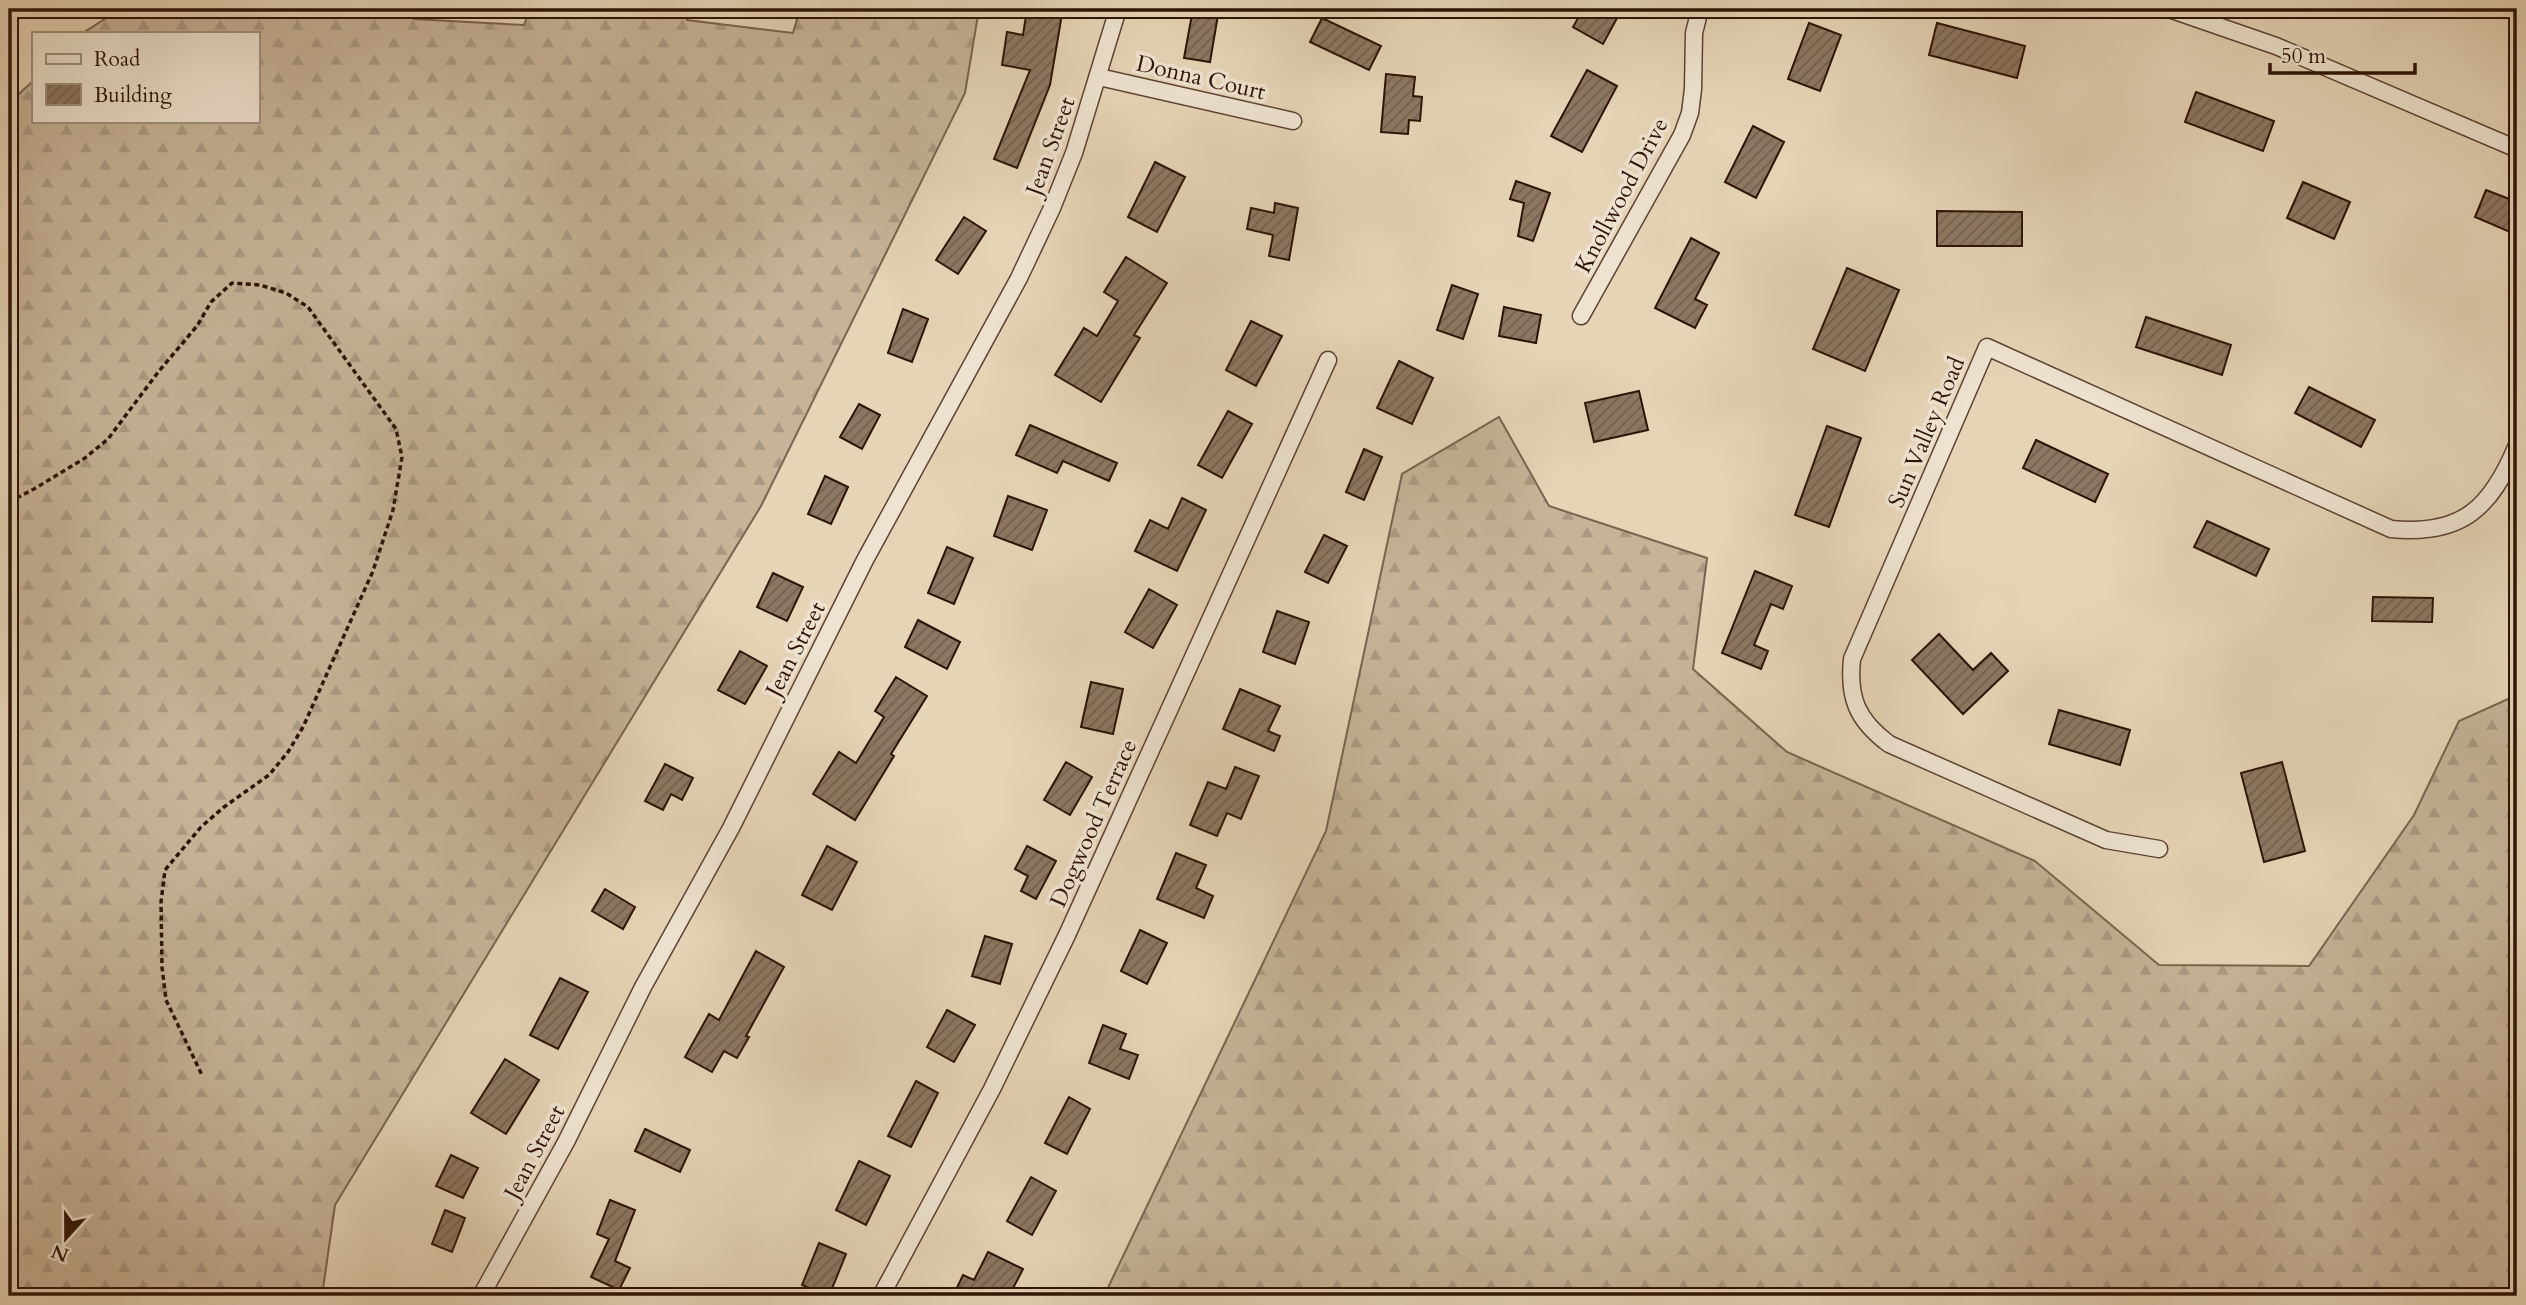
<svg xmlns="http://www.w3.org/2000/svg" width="2526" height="1305" viewBox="0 0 2526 1305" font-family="Cardo,serif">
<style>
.forest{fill:url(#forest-firs);stroke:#7a6350;stroke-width:2}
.building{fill:url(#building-hatch);stroke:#2e1307;stroke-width:2}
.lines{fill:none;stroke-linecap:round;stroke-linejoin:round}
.street-casing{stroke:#5c4333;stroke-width:19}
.path{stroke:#2e1307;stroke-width:3.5;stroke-dasharray:5 3.5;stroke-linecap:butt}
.street{stroke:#eee3d0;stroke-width:16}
.labels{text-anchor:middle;stroke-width:7;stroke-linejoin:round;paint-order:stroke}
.street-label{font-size:23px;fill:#2e1307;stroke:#eee3d0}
</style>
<defs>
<pattern id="forest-firs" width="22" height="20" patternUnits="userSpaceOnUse" patternTransform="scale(1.75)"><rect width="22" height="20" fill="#c6b398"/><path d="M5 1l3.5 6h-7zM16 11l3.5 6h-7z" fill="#aa9982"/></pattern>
<pattern id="building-hatch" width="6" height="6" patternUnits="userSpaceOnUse" patternTransform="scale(1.75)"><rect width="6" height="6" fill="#8d7762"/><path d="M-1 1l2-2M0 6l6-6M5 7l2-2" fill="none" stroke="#74604f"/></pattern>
</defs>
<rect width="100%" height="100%" fill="#e5d4b6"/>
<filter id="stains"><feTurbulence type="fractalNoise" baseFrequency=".00286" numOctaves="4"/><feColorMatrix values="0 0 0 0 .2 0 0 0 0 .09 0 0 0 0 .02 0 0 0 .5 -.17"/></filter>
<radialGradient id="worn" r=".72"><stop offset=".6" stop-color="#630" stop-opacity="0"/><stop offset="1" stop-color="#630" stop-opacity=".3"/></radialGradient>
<!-- forest -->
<path class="forest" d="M 120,9 L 412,9 L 414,19 L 524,25 L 530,9 L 687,9 L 687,20 L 793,33 L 800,9 L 979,9 L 965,93 L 761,506 L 335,1205 L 322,1296 L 9,1296 L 9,103 L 33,81 L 33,121 L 257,121 L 257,33 L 83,33 Z
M 1499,417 L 1549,506 L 1707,558 L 1693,669 L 1787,752 L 2035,861 L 2159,965 L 2309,966 L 2414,815 L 2459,721 L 2517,695 L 2517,1296 L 1104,1296 L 1326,831 L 1402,474 Z"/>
<!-- building -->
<path class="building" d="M 1027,9 L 1062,14 L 1050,85 L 1017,168 L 994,159 L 1030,70 L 1002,65 L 1007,32 L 1023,35 Z
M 1193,9 L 1219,9 L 1210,62 L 1184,58 Z
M 1583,9 L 1622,9 L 1603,44 L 1573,27 Z
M 1322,18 L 1381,46 L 1369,70 L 1310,42 Z
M 1809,23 L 1841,35 L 1820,91 L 1788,79 Z
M 1937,23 L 2025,46 L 2017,78 L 1929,55 Z
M 1587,70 L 1617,86 L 1582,152 L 1551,136 Z
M 1386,74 L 1415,77 L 1413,96 L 1422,97 L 1420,121 L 1409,120 L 1408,134 L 1381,132 Z
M 2196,92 L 2274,121 L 2263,151 L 2185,122 Z
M 1753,126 L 1784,142 L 1756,198 L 1725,182 Z
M 1155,162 L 1185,177 L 1157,232 L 1128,217 Z
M 1516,181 L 1550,193 L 1533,241 L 1518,236 L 1524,203 L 1510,199 Z
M 2303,182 L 2350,202 L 2334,239 L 2287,218 Z
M 2486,190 L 2517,202 L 2517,235 L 2475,217 Z
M 1275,203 L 1298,208 L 1289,260 L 1269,256 L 1273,235 L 1247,229 L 1251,208 L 1274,213 Z
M 1937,211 L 2022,212 L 2022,246 L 1937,246 Z
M 964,217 L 986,231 L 958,274 L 936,260 Z
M 1691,238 L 1719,253 L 1695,299 L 1707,305 L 1695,328 L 1655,308 Z
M 1126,257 L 1167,283 L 1134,335 L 1140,338 L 1101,402 L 1055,375 L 1084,328 L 1097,336 L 1118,301 L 1104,292 Z
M 1847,268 L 1899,290 L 1865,371 L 1813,349 Z
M 1452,285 L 1478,294 L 1463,339 L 1437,330 Z
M 1504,307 L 1541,315 L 1536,343 L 1499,336 Z
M 903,309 L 928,319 L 912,362 L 888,353 Z
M 2146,317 L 2231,345 L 2222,375 L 2136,347 Z
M 1251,321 L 1282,336 L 1256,386 L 1226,370 Z
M 1399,361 L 1433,378 L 1412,424 L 1377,408 Z
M 2309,387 L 2375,420 L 2361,447 L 2295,413 Z
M 1639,391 L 1648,430 L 1594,442 L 1585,403 Z
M 859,404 L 880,415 L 862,449 L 840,437 Z
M 1228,411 L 1252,424 L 1222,478 L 1198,465 Z
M 1030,425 L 1117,463 L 1109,481 L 1063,461 L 1057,473 L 1016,455 Z
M 1827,426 L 1861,438 L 1829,527 L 1795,515 Z
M 2036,440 L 2108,474 L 2095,502 L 2023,468 Z
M 1364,449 L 1382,457 L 1364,500 L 1346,492 Z
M 825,476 L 848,487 L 831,524 L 808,514 Z
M 1008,496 L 1047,510 L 1032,550 L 994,536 Z
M 1182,498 L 1206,510 L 1177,571 L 1135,551 L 1150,520 L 1168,529 Z
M 2207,521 L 2269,549 L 2256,576 L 2194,547 Z
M 1324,535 L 1347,546 L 1328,583 L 1305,572 Z
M 947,547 L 973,558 L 954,604 L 928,593 Z
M 1755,571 L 1792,586 L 1783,609 L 1771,604 L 1754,645 L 1768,651 L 1761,669 L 1722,653 Z
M 773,573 L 803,587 L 787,621 L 757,607 Z
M 1149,589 L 1177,605 L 1153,648 L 1125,632 Z
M 2373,597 L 2433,598 L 2432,622 L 2372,621 Z
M 1277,611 L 1309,622 L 1295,664 L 1263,652 Z
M 918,620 L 960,642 L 947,669 L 905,647 Z
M 1939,634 L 1973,670 L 1991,653 L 2008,671 L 1963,714 L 1912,660 Z
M 740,651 L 767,666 L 745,704 L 718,690 Z
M 896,677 L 927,696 L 891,754 L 894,756 L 855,820 L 813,794 L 839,752 L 856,763 L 884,717 L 875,711 Z
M 1091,682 L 1123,689 L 1113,734 L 1081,727 Z
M 1240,689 L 1280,706 L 1268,731 L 1280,736 L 1274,751 L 1223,729 Z
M 2059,710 L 2130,730 L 2120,765 L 2049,744 Z
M 1066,762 L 1092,777 L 1070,815 L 1044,800 Z
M 2282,762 L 2305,851 L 2264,862 L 2241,773 Z
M 665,764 L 693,778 L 682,800 L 671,794 L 663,810 L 645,801 Z
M 1235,767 L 1259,776 L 1241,819 L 1227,813 L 1217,836 L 1190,825 L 1208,782 L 1226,789 Z
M 827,846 L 857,862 L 832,910 L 802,895 Z
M 1027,846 L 1056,861 L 1036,899 L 1021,891 L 1028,876 L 1015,869 Z
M 1176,853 L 1206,865 L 1196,888 L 1213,896 L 1204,918 L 1157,899 Z
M 605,889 L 635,907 L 623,929 L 592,911 Z
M 1140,930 L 1167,943 L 1147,984 L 1121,971 Z
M 985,936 L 1012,944 L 1000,984 L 972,976 Z
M 756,951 L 784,967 L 746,1036 L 749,1037 L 737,1058 L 724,1051 L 712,1072 L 685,1057 L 709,1014 L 719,1020 Z
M 560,978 L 588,992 L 558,1049 L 530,1035 Z
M 947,1010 L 975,1025 L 954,1062 L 927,1047 Z
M 1103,1025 L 1126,1034 L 1120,1049 L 1138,1055 L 1129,1079 L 1089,1063 Z
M 505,1059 L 539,1080 L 506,1134 L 471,1113 Z
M 916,1081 L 938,1093 L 911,1147 L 888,1136 Z
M 1069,1097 L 1090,1109 L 1067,1154 L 1045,1143 Z
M 645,1129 L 690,1150 L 680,1172 L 635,1151 Z
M 451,1155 L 478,1168 L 463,1198 L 436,1186 Z
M 859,1161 L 890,1176 L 866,1225 L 836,1210 Z
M 1031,1177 L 1056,1191 L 1032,1235 L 1007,1221 Z
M 610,1200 L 635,1210 L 615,1261 L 630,1268 L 619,1290 L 591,1277 L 609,1239 L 597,1234 Z
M 445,1210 L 465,1218 L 452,1252 L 432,1244 Z
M 819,1243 L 846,1254 L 829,1296 L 802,1285 Z
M 988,1252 L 1023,1269 L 1009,1296 L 953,1296 L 963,1275 L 974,1280 Z"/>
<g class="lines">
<defs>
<path id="street" d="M 2169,9 L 2276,46 L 2517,149
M 1099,77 L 1293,121
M 1581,316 L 1682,135 L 1690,113 L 1693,89 L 1694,33 L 1700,9
M 2159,849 L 2106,840 L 1889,744 C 1857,720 1848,698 1852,659 L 1987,347 L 2391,529 C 2462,536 2491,508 2517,445
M 481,1296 L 566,1142 L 643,987 L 731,828 L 865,560 L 1019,278 L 1052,208 L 1074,153 L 1118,9
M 881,1296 L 992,1089 L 1067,935 L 1328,360"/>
</defs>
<!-- street casing -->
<use href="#street" class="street-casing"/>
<!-- path -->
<path class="path" d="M 9,502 L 34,489 L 85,458 L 108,439 L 159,371 L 197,326 L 211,302 L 232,283 L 260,285 L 286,293 L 308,307 L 396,429 L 402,457 L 393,510 L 373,571 L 303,727 L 288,752 L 269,775 L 224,807 L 201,827 L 165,870 L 161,902 L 162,967 L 166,1000 L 202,1075"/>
<!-- street -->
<use href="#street" class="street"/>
</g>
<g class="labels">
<!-- street labels -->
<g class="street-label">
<text transform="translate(1201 77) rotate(13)" y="8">Donna Court</text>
<text transform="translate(1050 146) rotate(-70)" y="8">Jean Street</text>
<text transform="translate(1621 195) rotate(-62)" y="8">Knollwood Drive</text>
<text transform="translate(1926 432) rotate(-67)" y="8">Sun Valley Road</text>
<text transform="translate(795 649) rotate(-63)" y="8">Jean Street</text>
<text transform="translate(1093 823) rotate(-66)" y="8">Dogwood Terrace</text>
<text transform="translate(534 1152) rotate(-62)" y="8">Jean Street</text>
</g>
</g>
<!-- margin -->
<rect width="2526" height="1305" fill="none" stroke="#e5d4b6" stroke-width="35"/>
<rect x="10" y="10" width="2505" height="1284" fill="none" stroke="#2e1307" stroke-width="3.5"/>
<rect x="18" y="18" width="2491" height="1270" fill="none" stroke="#2e1307" stroke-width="2"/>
<!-- legend -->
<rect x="32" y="32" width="228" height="91" fill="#eee3d0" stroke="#a19080" stroke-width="2"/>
<rect x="46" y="54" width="35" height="10" fill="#eee3d0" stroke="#a19080" stroke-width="2"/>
<text x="94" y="66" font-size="21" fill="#2e1307">Road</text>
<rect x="46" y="84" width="35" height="21" fill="url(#building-hatch)" stroke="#a19080" stroke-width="2"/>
<text x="94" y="102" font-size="21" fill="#2e1307">Building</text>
<!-- north arrow -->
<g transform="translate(66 1238) rotate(201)" stroke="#eee3d0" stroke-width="5" paint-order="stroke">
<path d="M0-5L12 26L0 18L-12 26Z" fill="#2e1307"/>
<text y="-10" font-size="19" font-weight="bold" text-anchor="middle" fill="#2e1307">N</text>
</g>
<!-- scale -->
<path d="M2270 63v10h145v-10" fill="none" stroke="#2e1307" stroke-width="3.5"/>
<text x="2281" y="63" font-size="21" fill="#2e1307" stroke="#eee3d0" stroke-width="5" paint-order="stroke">50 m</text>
<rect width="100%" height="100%" filter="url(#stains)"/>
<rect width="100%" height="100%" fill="url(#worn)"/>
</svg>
